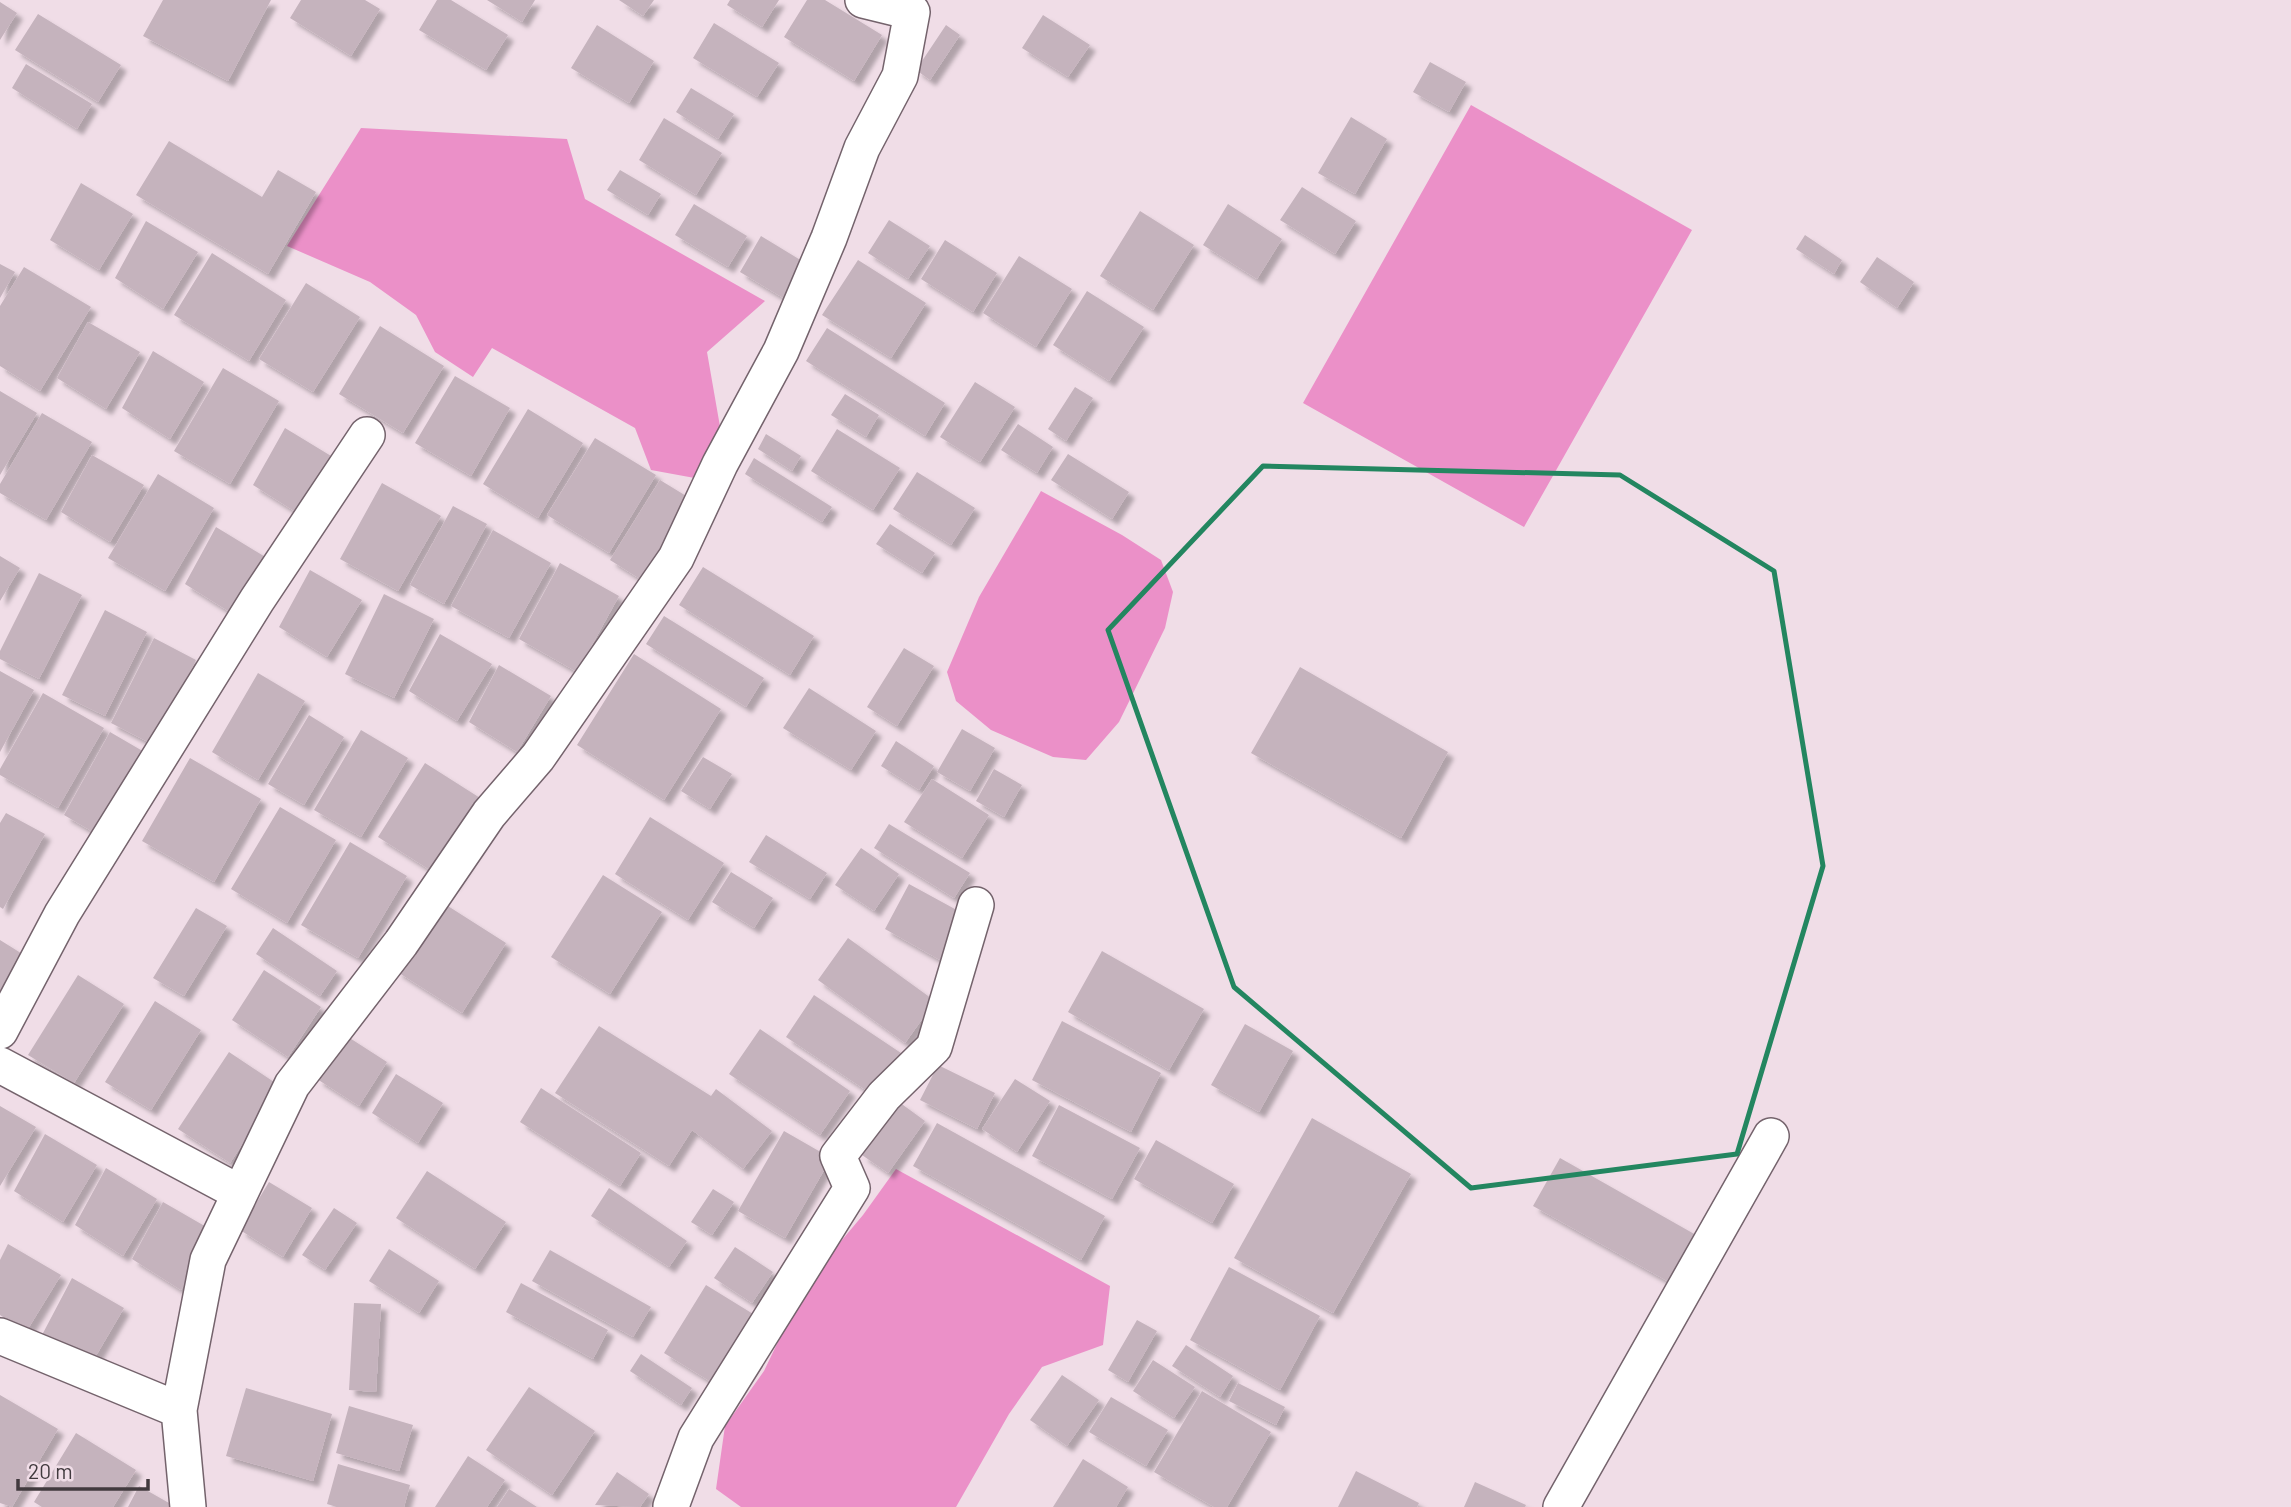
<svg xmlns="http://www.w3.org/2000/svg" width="2291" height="1507" viewBox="0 0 2291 1507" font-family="Barlow,sans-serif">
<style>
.water{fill:#eb90c8}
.building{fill:#c5b3bd;filter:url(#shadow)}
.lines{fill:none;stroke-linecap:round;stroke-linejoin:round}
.street-casing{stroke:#74636c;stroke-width:38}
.street{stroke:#fff;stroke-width:35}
.marked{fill:none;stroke:#238660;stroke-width:5;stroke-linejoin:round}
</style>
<defs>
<filter id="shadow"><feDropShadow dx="6" dy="6" stdDeviation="2" flood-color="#0004"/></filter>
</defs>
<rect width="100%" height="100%" fill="#f0dde7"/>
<!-- water -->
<path class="water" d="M 1471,105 L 1692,230 L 1524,527 L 1303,403 Z
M 361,128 L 567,139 L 585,199 L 765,301 L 707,352 L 722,438 L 700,479 L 651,470 L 635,428 L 492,348 L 473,377 L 435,352 L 416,315 L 370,282 L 287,246 Z
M 1041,491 L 1122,535 L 1161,560 L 1173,592 L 1165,628 L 1119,722 L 1086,760 L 1053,757 L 991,730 L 956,701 L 947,672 L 979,597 Z
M 896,1169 L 1110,1286 L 1103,1345 L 1042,1367 L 1009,1414 L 956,1507 L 741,1507 L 716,1489 L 725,1426 L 764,1371 L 798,1300 L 826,1259 L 863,1215 Z"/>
<!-- building -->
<path class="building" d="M 163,0 L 271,0 L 228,81 L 143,36 Z
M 301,0 L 365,0 L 380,9 L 351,56 L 290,18 Z
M 437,0 L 451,0 L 508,35 L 486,70 L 419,30 Z
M 487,0 L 535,0 L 522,22 Z
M 619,0 L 654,0 L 643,16 Z
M 730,0 L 779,0 L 762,27 L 727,5 Z
M 807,0 L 825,0 L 882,35 L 854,81 L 784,37 Z
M 0,2 L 17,13 L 0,40 Z
M 38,14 L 121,65 L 98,102 L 15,50 Z
M 1043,15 L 1090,45 L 1068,77 L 1022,48 Z
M 714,23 L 779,63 L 757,97 L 693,58 Z
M 597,25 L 654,61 L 629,103 L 571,68 Z
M 946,25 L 960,35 L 930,80 L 916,70 Z
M 1430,62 L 1466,82 L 1449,112 L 1413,92 Z
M 26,64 L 92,104 L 77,129 L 12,88 Z
M 691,88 L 734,114 L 718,139 L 676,112 Z
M 1351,117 L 1387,139 L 1355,194 L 1318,173 Z
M 664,118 L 722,153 L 696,195 L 639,160 Z
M 169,141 L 262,197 L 278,170 L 316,192 L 268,274 L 136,195 Z
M 620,170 L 661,194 L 648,215 L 607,190 Z
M 81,183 L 133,214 L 99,270 L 50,240 Z
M 1302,187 L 1356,221 L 1335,254 L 1280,220 Z
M 694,204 L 747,236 L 728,267 L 675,235 Z
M 1228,204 L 1282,239 L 1257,279 L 1203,245 Z
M 1140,211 L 1194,245 L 1153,310 L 1100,276 Z
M 889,220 L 930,246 L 908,279 L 868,253 Z
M 146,221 L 198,252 L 163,309 L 115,278 Z
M 1805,235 L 1842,260 L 1834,274 L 1796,249 Z
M 761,236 L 807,264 L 785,299 L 740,272 Z
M 945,240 L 997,273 L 973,312 L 921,279 Z
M 212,253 L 286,300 L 249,361 L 174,315 Z
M 1019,256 L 1072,289 L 1036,347 L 983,313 Z
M 1877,257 L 1914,282 L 1897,308 L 1860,282 Z
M 858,260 L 926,303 L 891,358 L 822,315 Z
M 0,264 L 15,272 L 0,298 Z
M 24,267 L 91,307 L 40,391 L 0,366 L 0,306 Z
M 306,283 L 360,317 L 313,392 L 259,359 Z
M 1087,291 L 1144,327 L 1109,381 L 1053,345 Z
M 88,322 L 140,352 L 106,409 L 57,378 Z
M 380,326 L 444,366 L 403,433 L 339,394 Z
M 827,328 L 945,403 L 925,436 L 806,361 Z
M 153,351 L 204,382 L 170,439 L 122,408 Z
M 223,368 L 279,401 L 230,484 L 174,451 Z
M 455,376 L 510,408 L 471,476 L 415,443 Z
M 975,382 L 1015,407 L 980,462 L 940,437 Z
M 1075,387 L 1093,398 L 1066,441 L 1048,429 Z
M 0,391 L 37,413 L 0,475 Z
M 845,394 L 879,415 L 866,437 L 831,415 Z
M 528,409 L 583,443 L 538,518 L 483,484 Z
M 42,413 L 92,442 L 46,520 L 0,493 L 0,484 Z
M 1018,424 L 1053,447 L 1037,473 L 1001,450 Z
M 285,428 L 336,459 L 302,516 L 253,485 Z
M 837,429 L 900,468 L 873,510 L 811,471 Z
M 766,434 L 801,456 L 792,471 L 758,449 Z
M 595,438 L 656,475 L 609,553 L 547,515 Z
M 1068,454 L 1129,492 L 1112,519 L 1051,480 Z
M 92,455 L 144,485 L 110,542 L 61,512 Z
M 754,458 L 832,507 L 822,522 L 745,474 Z
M 917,472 L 975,508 L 951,545 L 893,509 Z
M 158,474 L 214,508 L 165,591 L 108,558 Z
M 660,480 L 696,502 L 648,584 L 610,560 Z
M 382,483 L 441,516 L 398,591 L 340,559 Z
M 453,506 L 487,524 L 444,604 L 410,585 Z
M 890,524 L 935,553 L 922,573 L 876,544 Z
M 216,527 L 267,558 L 233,614 L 185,584 Z
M 493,530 L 551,563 L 509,638 L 451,606 Z
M 0,556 L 20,568 L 0,601 Z
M 560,563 L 619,596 L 577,672 L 519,639 Z
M 703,567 L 814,636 L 790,675 L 679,605 Z
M 310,570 L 362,600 L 327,657 L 279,627 Z
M 39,573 L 82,595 L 39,679 L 0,659 L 0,651 Z
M 384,594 L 434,619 L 394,698 L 345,674 Z
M 105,610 L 147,632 L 105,716 L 62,695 Z
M 664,616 L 764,678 L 746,707 L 646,644 Z
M 440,634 L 492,664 L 457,721 L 409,691 Z
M 154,638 L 196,660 L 154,745 L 111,723 Z
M 904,648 L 934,666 L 897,726 L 867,707 Z
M 634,654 L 721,709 L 664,800 L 577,745 Z
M 499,665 L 551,696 L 517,752 L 469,722 Z
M 1300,667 L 1448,752 L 1401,838 L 1251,753 Z
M 0,671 L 34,690 L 0,752 Z
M 258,673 L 305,701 L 258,780 L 212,752 Z
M 809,688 L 876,731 L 851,770 L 783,728 Z
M 43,693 L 104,728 L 58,808 L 0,775 L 0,769 Z
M 309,715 L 344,737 L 304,805 L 268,784 Z
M 962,729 L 995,748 L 970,791 L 937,772 Z
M 361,730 L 408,758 L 361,837 L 314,810 Z
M 110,732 L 146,753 L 100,836 L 64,815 Z
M 896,741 L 934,766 L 919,790 L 881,766 Z
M 703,757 L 732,774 L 710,809 L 681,791 Z
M 190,758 L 261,799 L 214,882 L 142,841 Z
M 425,763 L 499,810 L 452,884 L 378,837 Z
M 994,769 L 1022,785 L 1004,817 L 976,801 Z
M 932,779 L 989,815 L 962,858 L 904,822 Z
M 280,807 L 336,840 L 287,923 L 231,889 Z
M 6,813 L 45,834 L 3,909 L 0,907 L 0,823 Z
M 650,817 L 724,863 L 688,920 L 615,874 Z
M 889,824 L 970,873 L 954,898 L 874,848 Z
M 766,835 L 827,873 L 810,899 L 749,862 Z
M 350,842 L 407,876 L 358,958 L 301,925 Z
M 861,848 L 899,874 L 874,911 L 835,885 Z
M 731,872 L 773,898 L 754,928 L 712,902 Z
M 603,875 L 662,912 L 610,994 L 551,957 Z
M 909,884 L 964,914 L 940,960 L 885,929 Z
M 440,901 L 506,943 L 462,1013 L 396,971 Z
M 196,908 L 227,926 L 184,996 L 153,978 Z
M 273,928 L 337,971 L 320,996 L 256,954 Z
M 848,938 L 935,1001 L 905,1043 L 818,980 Z
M 0,940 L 32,960 L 0,1010 Z
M 1102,951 L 1204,1009 L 1169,1070 L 1068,1012 Z
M 264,970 L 321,1007 L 288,1057 L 232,1020 Z
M 78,975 L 124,1004 L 74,1083 L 28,1055 Z
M 814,995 L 904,1055 L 876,1097 L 786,1037 Z
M 155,1001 L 201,1030 L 151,1110 L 105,1082 Z
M 1062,1021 L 1161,1073 L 1131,1132 L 1032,1080 Z
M 1245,1024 L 1293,1051 L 1259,1112 L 1211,1085 Z
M 599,1026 L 711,1096 L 716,1089 L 772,1131 L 743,1169 L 692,1130 L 669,1166 L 555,1093 Z
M 760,1029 L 850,1091 L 820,1135 L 729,1074 Z
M 345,1035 L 387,1062 L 359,1106 L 317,1079 Z
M 229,1052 L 280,1086 L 230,1163 L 178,1129 Z
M 938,1065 L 995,1093 L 977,1129 L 920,1100 Z
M 396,1074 L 443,1103 L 418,1143 L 372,1113 Z
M 1015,1079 L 1050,1101 L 1017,1152 L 982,1129 Z
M 541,1088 L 641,1153 L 620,1186 L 520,1122 Z
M 899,1102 L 925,1121 L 888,1173 L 862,1155 Z
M 1059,1105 L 1140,1148 L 1112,1199 L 1032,1156 Z
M 0,1106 L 36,1127 L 0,1186 Z
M 1312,1118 L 1411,1174 L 1333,1313 L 1234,1258 Z
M 937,1123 L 1105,1216 L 1081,1260 L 913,1166 Z
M 784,1131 L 831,1158 L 785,1238 L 738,1211 Z
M 45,1134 L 97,1165 L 63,1222 L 14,1191 Z
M 1156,1140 L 1234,1184 L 1212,1223 L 1134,1179 Z
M 1560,1158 L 1696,1235 L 1669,1282 L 1533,1206 Z
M 106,1168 L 157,1199 L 123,1256 L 75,1225 Z
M 427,1171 L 506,1222 L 475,1269 L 396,1218 Z
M 269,1182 L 312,1208 L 283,1257 L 240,1230 Z
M 609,1188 L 687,1241 L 669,1267 L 591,1216 Z
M 713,1189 L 734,1202 L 712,1235 L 691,1222 Z
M 163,1202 L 215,1232 L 181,1290 L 132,1259 Z
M 334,1208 L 357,1223 L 325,1270 L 302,1255 Z
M 8,1244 L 61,1275 L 26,1332 L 0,1315 L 0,1260 Z
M 735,1247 L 773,1272 L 752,1303 L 714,1278 Z
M 389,1249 L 439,1281 L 419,1313 L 369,1281 Z
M 550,1250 L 651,1307 L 633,1337 L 532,1281 Z
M 1229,1267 L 1320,1316 L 1280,1390 L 1190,1340 Z
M 72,1278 L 124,1308 L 90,1366 L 42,1335 Z
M 521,1283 L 608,1330 L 593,1359 L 506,1312 Z
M 706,1285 L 758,1317 L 716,1385 L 664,1353 Z
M 354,1303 L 381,1304 L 376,1392 L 349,1390 Z
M 1137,1320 L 1157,1331 L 1128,1382 L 1108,1370 Z
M 1186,1345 L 1233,1376 L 1220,1397 L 1172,1366 Z
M 641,1354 L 692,1388 L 681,1405 L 630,1371 Z
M 1153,1360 L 1195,1387 L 1174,1418 L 1133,1391 Z
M 1062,1375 L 1099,1400 L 1067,1446 L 1030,1420 Z
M 1238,1383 L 1285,1407 L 1276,1425 L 1229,1401 Z
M 529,1387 L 595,1431 L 552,1495 L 486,1450 Z
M 246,1388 L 332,1414 L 313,1481 L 226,1456 Z
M 1202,1391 L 1271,1432 L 1227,1507 L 1214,1507 L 1154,1472 Z
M 0,1395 L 58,1429 L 12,1507 L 0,1503 Z
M 1111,1397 L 1168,1430 L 1146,1466 L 1089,1432 Z
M 349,1406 L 413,1425 L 399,1471 L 336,1453 Z
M 76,1433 L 136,1470 L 113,1507 L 42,1507 L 34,1502 Z
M 468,1456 L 505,1480 L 487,1507 L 435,1507 Z
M 1083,1459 L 1128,1487 L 1116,1507 L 1053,1507 Z
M 338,1464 L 410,1485 L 404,1507 L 337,1507 L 327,1504 Z
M 1356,1471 L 1419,1503 L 1417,1507 L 1338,1507 Z
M 617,1472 L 649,1494 L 640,1507 L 595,1505 Z
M 1475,1482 L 1526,1505 L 1525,1507 L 1464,1507 Z
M 139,1486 L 176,1507 L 128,1507 Z
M 509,1489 L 537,1507 L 497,1507 Z"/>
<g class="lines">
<defs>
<path id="street" d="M 0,1031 L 62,914 L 257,600 L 367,435
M 0,1065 L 240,1193
M 0,1336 L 179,1410
M 188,1507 L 179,1410 L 208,1260 L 292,1085 L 401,943 L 489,814 L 538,757 L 676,558 L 720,464 L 781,351 L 829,238 L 862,148 L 900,76 L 912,12 L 863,0
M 672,1507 L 671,1506 L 696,1438 L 852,1188 L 838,1156 L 884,1096 L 934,1047 L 976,905
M 1561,1507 L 1771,1136"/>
</defs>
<!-- street casing -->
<use href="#street" class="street-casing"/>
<!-- street -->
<use href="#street" class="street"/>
</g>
<!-- marked area -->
<path class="marked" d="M 1263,466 L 1620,475 L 1774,571 L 1823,866 L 1737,1154 L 1471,1188 L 1234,987 L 1108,630 Z"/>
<!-- scale -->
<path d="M18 1479v10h130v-10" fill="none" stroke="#413a3e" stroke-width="3.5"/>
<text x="28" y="1479" font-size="21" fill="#413a3e" stroke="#f0dde7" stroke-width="5" paint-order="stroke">20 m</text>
</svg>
